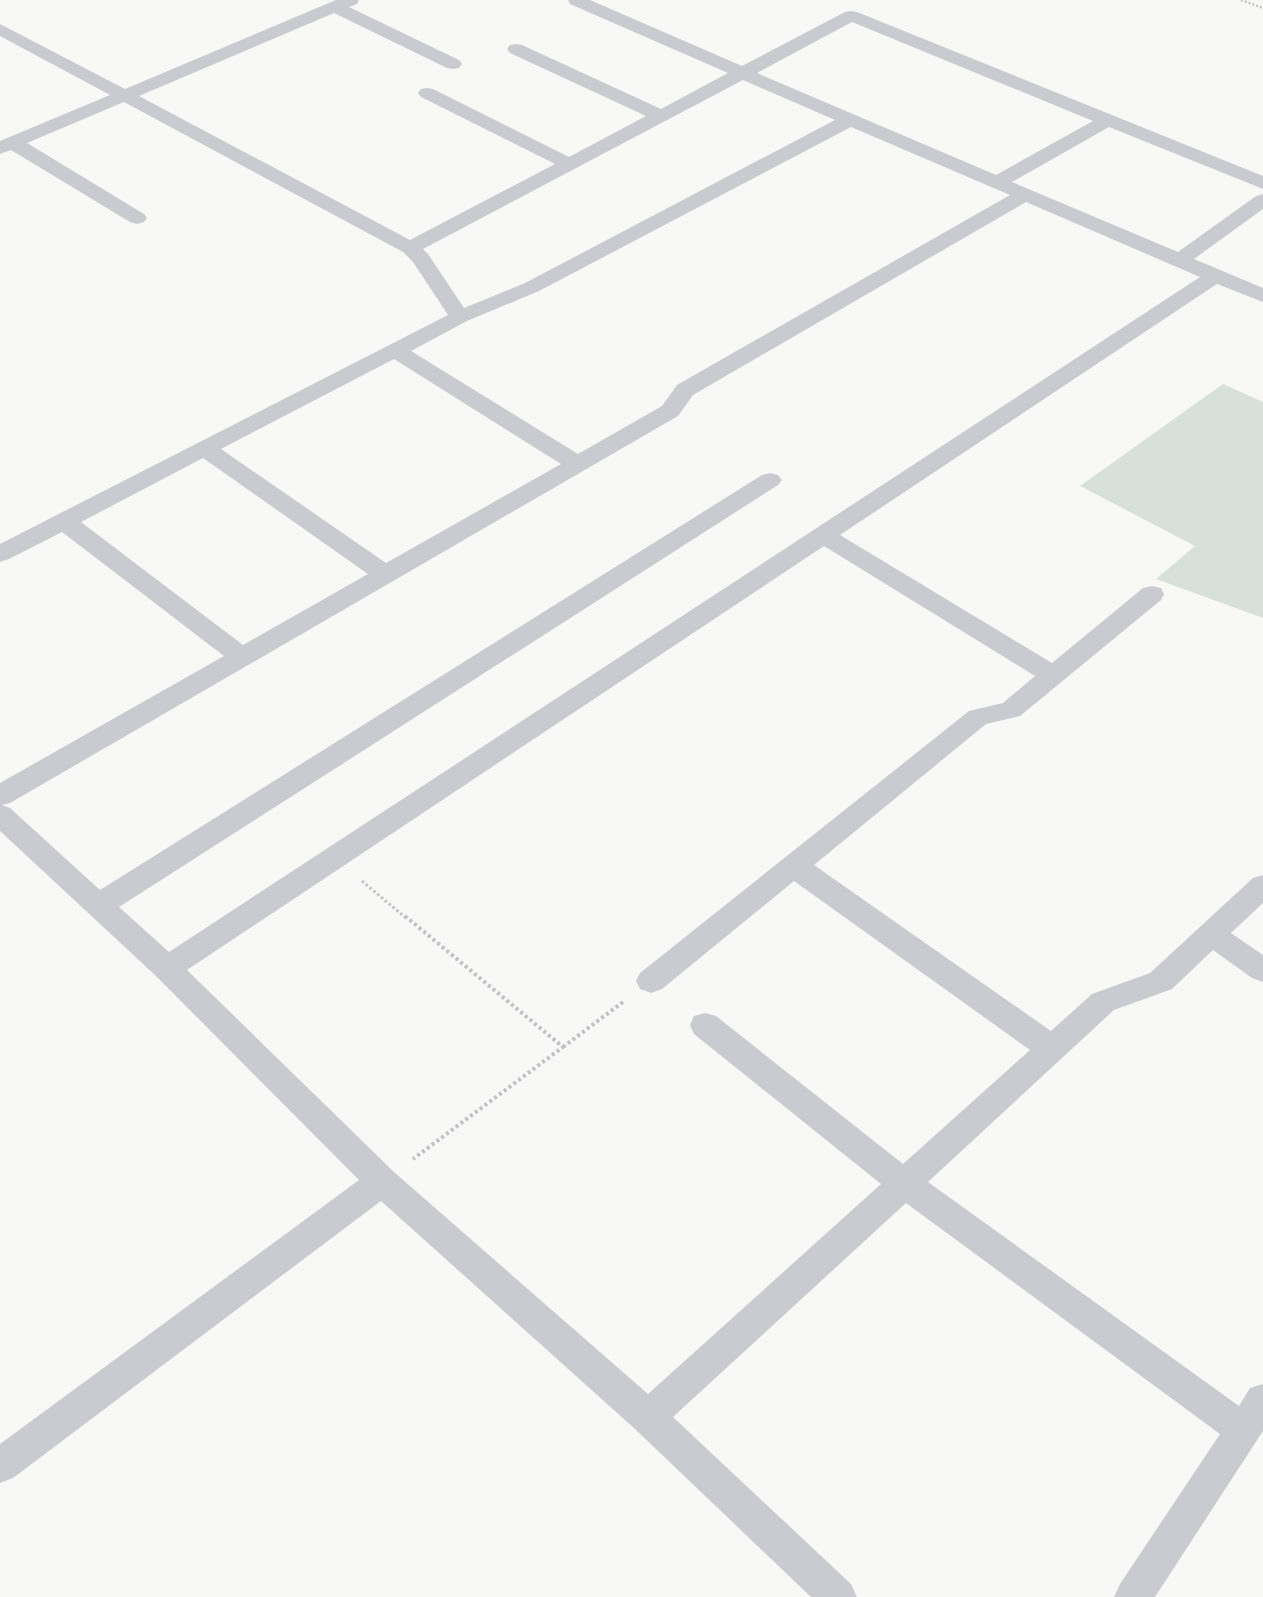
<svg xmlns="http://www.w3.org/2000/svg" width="1263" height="1597" viewBox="0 0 1263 1597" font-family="'Public Sans',sans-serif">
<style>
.green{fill:#d8e1d9}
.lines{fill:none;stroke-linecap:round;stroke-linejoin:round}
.path-far2{stroke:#c1c1c5;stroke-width:2.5;stroke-dasharray:2 2;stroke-linecap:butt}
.path-far1{stroke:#c1c1c5;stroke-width:3;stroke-dasharray:2.5 2.5;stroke-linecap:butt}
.path{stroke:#c1c1c5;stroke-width:4;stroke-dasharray:3 3;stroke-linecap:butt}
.minor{fill:#cacbd0;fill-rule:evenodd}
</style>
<rect width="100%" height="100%" fill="#f8f9f7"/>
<!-- green -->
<path class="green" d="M 1223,384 L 1263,402 L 1263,618 L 1156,579 L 1195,546 L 1080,486 Z"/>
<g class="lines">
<!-- path-far2 -->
<path class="path-far2" d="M 1241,0 L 1263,8"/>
<!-- path-far1 -->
<path class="path-far1" d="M 362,881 L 406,918"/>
<!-- path -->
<path class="path" d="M 405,916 L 563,1047 L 413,1159
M 563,1047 L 623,1002"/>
<!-- minor -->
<path class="minor" d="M 336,0 L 359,0 L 357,4 L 349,7 L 459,60 L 462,64 L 459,68 L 453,69 L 447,68 L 334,13 L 139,96 L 410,240 L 555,164 L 421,97 L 418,93 L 421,89 L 427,88 L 433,89 L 569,157 L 646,116 L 510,53 L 507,49 L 510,45 L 516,44 L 522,45 L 661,109 L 728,73 L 570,4 L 568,0 L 590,0 L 742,66 L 845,12 L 851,11 L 857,12 L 1263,176 L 1263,189 L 1109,127 L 1012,182 L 1178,252 L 1256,196 L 1263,194 L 1263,209 L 1194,259 L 1263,288 L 1263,302 L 1217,284 L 840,535 L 1052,663 L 1143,588 L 1152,586 L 1161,588 L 1164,594 L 1161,600 L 1020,716 L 986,724 L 814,865 L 1051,1031 L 1092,994 L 1150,973 L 1253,878 L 1263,875 L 1263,903 L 1231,933 L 1263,955 L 1263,982 L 1252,978 L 1213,950 L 1172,989 L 1114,1010 L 928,1182 L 1239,1406 L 1250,1388 L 1263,1384 L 1263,1431 L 1155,1597 L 1114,1597 L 1120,1584 L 1220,1434 L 906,1203 L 673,1417 L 851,1584 L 857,1597 L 811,1597 L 635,1429 L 381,1201 L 13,1478 L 0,1483 L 0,1444 L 359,1180 L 156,976 L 0,831 L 0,783 L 224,656 L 62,532 L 9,559 L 0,562 L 0,544 L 448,315 L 413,262 L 403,252 L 124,102 L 27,143 L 144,214 L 147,218 L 144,222 L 137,224 L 130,222 L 11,150 L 0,154 L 0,141 L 110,95 L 0,36 L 0,24 L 125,89 ZM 852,22 L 1093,121 L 996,175 L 757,73 ZM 743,80 L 835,120 L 525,283 L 464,308 L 428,254 L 423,249 ZM 851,127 L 1010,195 L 677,385 L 662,406 L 578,454 L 411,351 L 467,321 L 539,291 ZM 1026,202 L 1200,277 L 169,952 L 119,907 L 778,485 L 782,480 L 778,475 L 770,473 L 762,475 L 100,890 L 10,808 L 2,805 L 10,803 L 678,416 L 693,395 ZM 394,359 L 561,464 L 386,563 L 221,449 ZM 203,458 L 368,574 L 243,645 L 81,522 ZM 824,546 L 1035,676 L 1003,703 L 969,711 L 640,973 L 636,981 L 640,989 L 651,993 L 662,989 L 794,881 L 1030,1050 L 903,1164 L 716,1016 L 705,1013 L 694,1016 L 690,1025 L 694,1034 L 881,1184 L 648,1394 L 394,1172 L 187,970 Z"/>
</g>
</svg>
